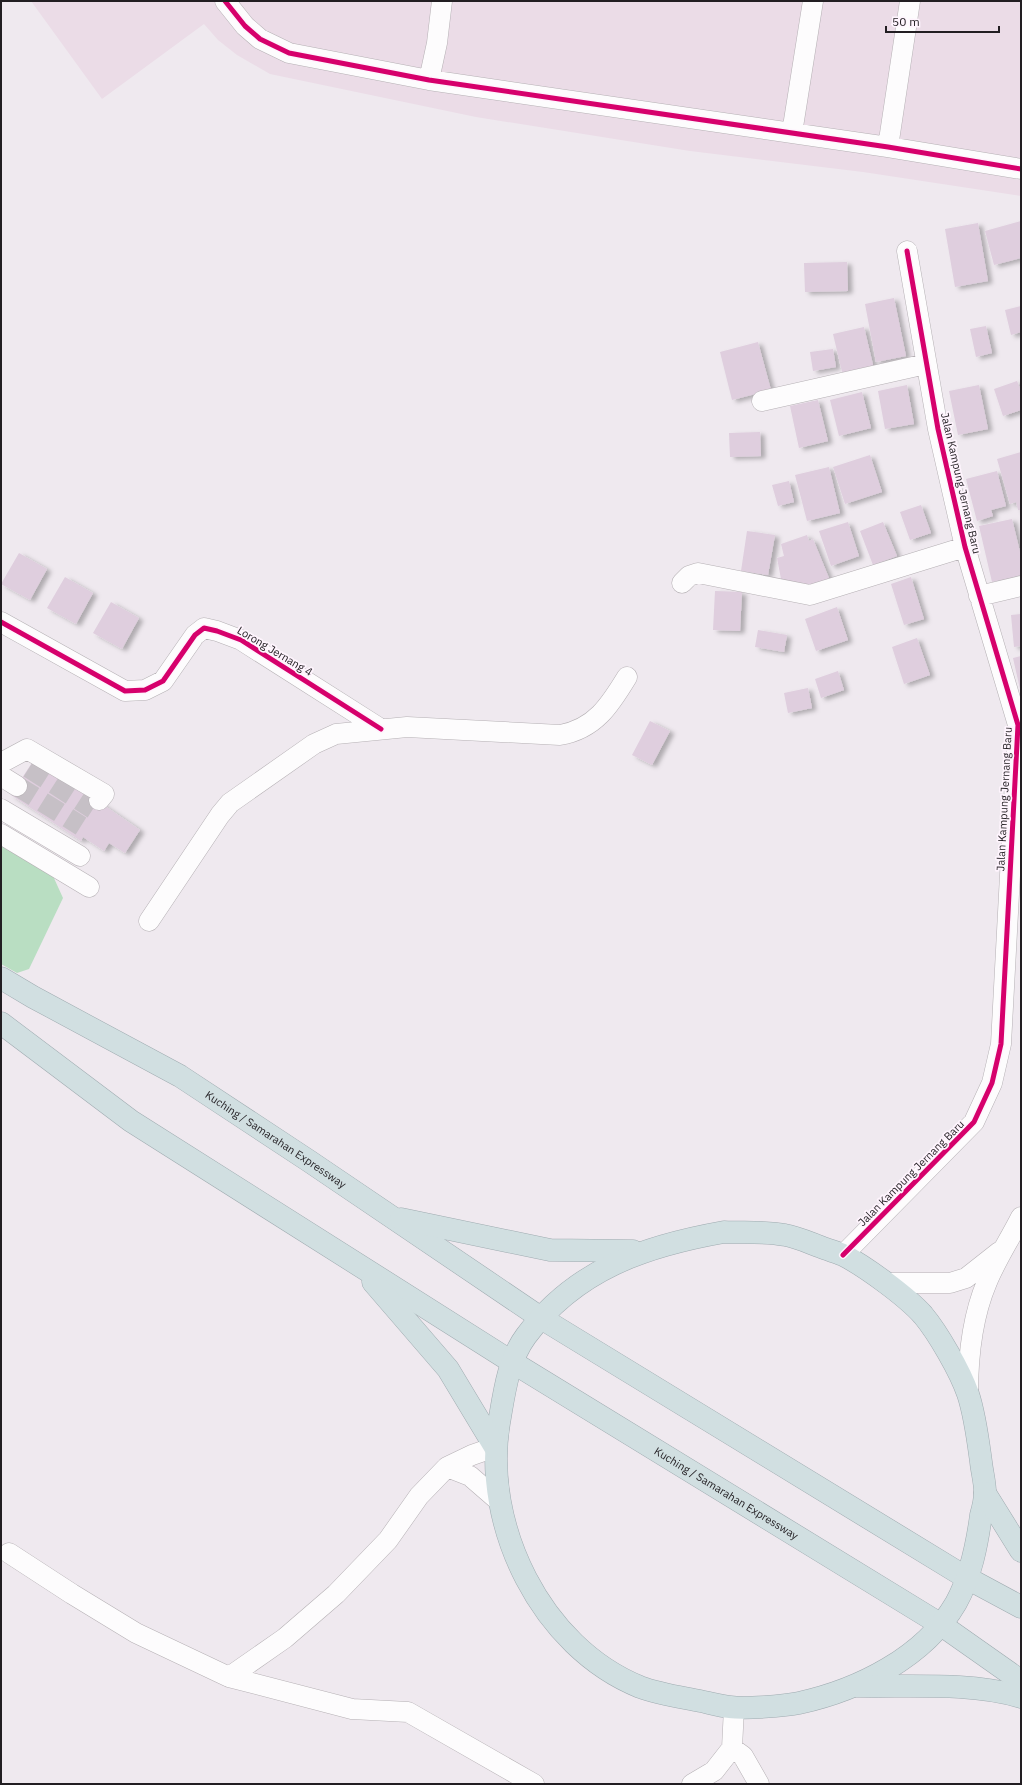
<svg xmlns="http://www.w3.org/2000/svg" width="1022" height="1785" viewBox="0 0 1022 1785" font-family="'IBM Plex Sans',sans-serif">
<style>
.medical{fill:#ebdce7}
.green{fill:#b9dec2}
.building{fill:#dfcede;filter:url(#shadow)}
.lines{fill:none;stroke-linecap:round;stroke-linejoin:round}
.minor-tunnel{stroke:#c6c0c6;stroke-width:20;stroke-dasharray:20 10;stroke-linecap:butt}
.minor-casing{stroke:#b5b0b4;stroke-width:21}
.highway-casing{stroke:#9fabb0;stroke-width:23}
.minor{stroke:#fdfcfd;stroke-width:20}
.highway{stroke:#d1dfe1;stroke-width:22}
.cycleway-casing{stroke:#fef4fd;stroke-width:8}
.cycleway{stroke:#d6006c;stroke-width:5}
.labels{text-anchor:middle;stroke-width:3.5;stroke-linejoin:round;paint-order:stroke}
.street-label{font-size:11px;fill:#221e22;stroke:#fef4fd}
</style>
<defs>
<filter id="shadow"><feDropShadow dx="4.5" dy="2.5" stdDeviation="2" flood-color="#0004"/></filter>
</defs>
<rect width="100%" height="100%" fill="#efe9ef"/>
<!-- medical -->
<path class="medical" d="M 31,1 L 1021,1 L 1021,196 L 863,172 L 690,151 L 476,117 L 270,74 L 237,55 L 218,40 L 204,24 L 102,99 Z"/>
<!-- green -->
<path class="green" d="M 1,844 L 53,876 L 63,898 L 29,969 L 17,973 L 1,964 Z"/>
<!-- building -->
<path class="building" d="M 1021,221 L 1021,258 L 994,265 L 985,231 Z
M 978,223 L 988,281 L 955,287 L 945,229 Z
M 847,262 L 848,291 L 805,292 L 804,263 Z
M 894,298 L 906,356 L 876,362 L 865,304 Z
M 1021,306 L 1021,332 L 1011,335 L 1005,310 Z
M 986,326 L 992,353 L 976,357 L 970,329 Z
M 864,327 L 874,369 L 843,376 L 833,334 Z
M 758,342 L 771,390 L 732,400 L 720,352 Z
M 833,349 L 836,367 L 813,371 L 810,352 Z
M 1017,381 L 1021,391 L 1021,410 L 1003,416 L 994,389 Z
M 907,385 L 914,424 L 885,429 L 878,391 Z
M 979,385 L 988,429 L 958,435 L 949,391 Z
M 862,392 L 871,428 L 839,436 L 830,400 Z
M 818,400 L 828,441 L 799,448 L 790,406 Z
M 760,432 L 761,456 L 730,457 L 729,433 Z
M 1021,452 L 1021,510 L 1018,510 L 1016,502 L 1010,504 L 997,459 Z
M 870,455 L 882,492 L 845,504 L 833,467 Z
M 829,467 L 840,513 L 807,521 L 795,475 Z
M 997,471 L 1006,506 L 991,510 L 993,516 L 977,521 L 966,479 Z
M 789,481 L 794,502 L 778,506 L 772,485 Z
M 921,505 L 931,533 L 910,540 L 900,512 Z
M 1012,519 L 1021,556 L 1021,575 L 992,582 L 979,526 Z
M 848,522 L 859,556 L 831,566 L 819,531 Z
M 883,522 L 897,556 L 873,565 L 860,531 Z
M 747,531 L 775,535 L 768,575 L 741,571 Z
M 807,535 L 809,541 L 813,539 L 831,583 L 796,590 L 782,584 L 777,558 L 784,556 L 781,544 Z
M 19,553 L 47,569 L 30,600 L 1,584 Z
M 65,577 L 93,593 L 76,624 L 47,608 Z
M 911,577 L 924,619 L 904,625 L 891,584 Z
M 715,591 L 742,592 L 740,631 L 713,630 Z
M 111,602 L 139,618 L 122,649 L 93,633 Z
M 837,607 L 848,640 L 816,651 L 805,619 Z
M 1021,614 L 1021,646 L 1014,647 L 1011,615 Z
M 758,630 L 787,635 L 784,652 L 755,647 Z
M 917,638 L 930,675 L 904,684 L 892,647 Z
M 1021,656 L 1021,689 L 1020,689 L 1013,658 Z
M 838,671 L 844,690 L 821,698 L 815,679 Z
M 808,688 L 812,708 L 788,713 L 784,693 Z
M 650,721 L 670,731 L 652,765 L 632,755 Z
M 35,758 L 140,830 L 125,853 L 109,843 L 104,851 L 83,837 L 81,841 L 11,795 Z"/>
<g class="lines">
<!-- minor-tunnel -->
<path class="minor-tunnel" d="M 29,768 L 93,809
M 17,786 L 81,826"/>
<defs>
<path id="minor" d="M 225,1 L 245,26 L 260,39 L 289,53 L 429,80 L 888,147 L 1021,169
M 429,80 L 437,43 L 442,1
M 792,133 L 813,1
M 888,147 L 910,1
M 762,401 L 926,364
M 682,583 L 689,576 L 698,573 L 810,595 L 965,547
M 979,596 L 1021,586
M 1,622 L 125,691 L 145,690 L 163,681 L 195,635 L 204,628 L 217,631 L 241,640 L 381,729
M 1,763 L 27,749 L 104,794 L 99,800
M 1,776 L 17,786
M 1,809 L 80,856
M 1,834 L 89,887
M 149,921 L 220,815 L 230,803 L 314,744 L 336,734 L 407,727 L 560,735 C 595,729 610,705 627,677
M 843,1255 L 974,1122 L 992,1083 L 1001,1044 L 1018,725 L 965,547 L 938,429 L 907,251
M 885,1283 L 950,1283 L 966,1278 L 999,1252
M 968,1394 C 968,1356 972,1317 987,1282 C 996,1260 1010,1239 1021,1217
M 447,1467 L 470,1476 L 500,1502
M 9,1553 L 72,1594 L 136,1633 L 229,1677 L 352,1709 L 408,1712 L 534,1784
M 229,1677 L 285,1638 L 336,1594 L 388,1540 L 419,1496 L 447,1467 L 472,1455 L 495,1447
M 732,1748 L 743,1756 L 759,1784
M 692,1784 L 714,1771 L 732,1748 L 734,1708"/>
<g id="highway">
<path id="s1" d="M 1,978 L 33,997 L 180,1076 L 309,1161 L 541,1318 L 967,1578 L 1021,1607"/>
<path id="s2" d="M 1,1023 L 131,1121 L 512,1362 L 940,1624 L 1021,1681"/>
<path d="M 401,1219 L 550,1250 L 633,1251"/>
<path d="M 724,1232 C 744,1233 766,1231 785,1235 C 797,1237 810,1243 821,1247 C 828,1250 836,1252 843,1255 C 865,1266 907,1297 923,1315 C 938,1333 960,1371 968,1394 C 975,1415 978,1440 981,1462 C 982,1472 985,1482 985,1492 C 985,1500 983,1508 981,1515 C 977,1545 971,1576 956,1603 C 924,1658 858,1690 799,1703 C 784,1706 745,1709 730,1707 C 720,1706 710,1703 700,1701 C 680,1697 659,1694 640,1687 C 541,1647 482,1525 499,1423 C 504,1394 508,1360 526,1336 C 576,1269 645,1246 724,1232 Z"/>
<path d="M 373,1282 L 448,1369 L 495,1447"/>
<path d="M 985,1493 L 1021,1551"/>
<path d="M 857,1686 C 909,1687 972,1682 1021,1697"/>
</g>
</defs>
<!-- minor casing -->
<use href="#minor" class="minor-casing"/>
<!-- highway casing -->
<use href="#highway" class="highway-casing"/>
<!-- minor -->
<use href="#minor" class="minor"/>
<!-- highway -->
<use href="#highway" class="highway"/>
<defs>
<path id="cycleway" d="M 225,1 L 245,26 L 260,39 L 289,53 L 429,80 L 888,147 L 1021,169
M 1,622 L 125,691 L 145,690 L 163,681 L 195,635 L 204,628 L 217,631 L 241,640 L 381,729
M 843,1255 L 974,1122 L 992,1083 L 1001,1044 L 1018,725 L 965,547 L 938,429 L 907,251"/>
</defs>
<!-- cycleway casing -->
<use href="#cycleway" class="cycleway-casing"/>
<!-- cycleway -->
<use href="#cycleway" class="cycleway"/>
</g>
<g class="labels">
<!-- street labels -->
<g class="street-label">
<text transform="translate(961 483) rotate(77)" y="4">Jalan Kampung Jernang Baru</text>
<text transform="translate(275 651) rotate(31)" y="4">Lorong Jernang 4</text>
<text transform="translate(1004 799) rotate(-87)" y="4">Jalan Kampung Jernang Baru</text>
<text dy="4" stroke="none"><textPath href="#s1" startOffset="319">Kuching / Samarahan Expressway</textPath></text>
<text transform="translate(911 1173) rotate(-45)" y="4">Jalan Kampung Jernang Baru</text>
<text dy="4" stroke="none"><textPath href="#s2" startOffset="865">Kuching / Samarahan Expressway</textPath></text>
</g>
</g>
<!-- border -->
<rect width="1022" height="1785" fill="none" stroke="#221e22" stroke-width="4"/>
<!-- scale -->
<path d="M886 26v6h113v-6" fill="none" stroke="#221e22" stroke-width="2"/>
<text x="892" y="26" font-size="12" fill="#221e22" stroke="#fef4fd" stroke-width="3" paint-order="stroke">50 m</text>
</svg>
